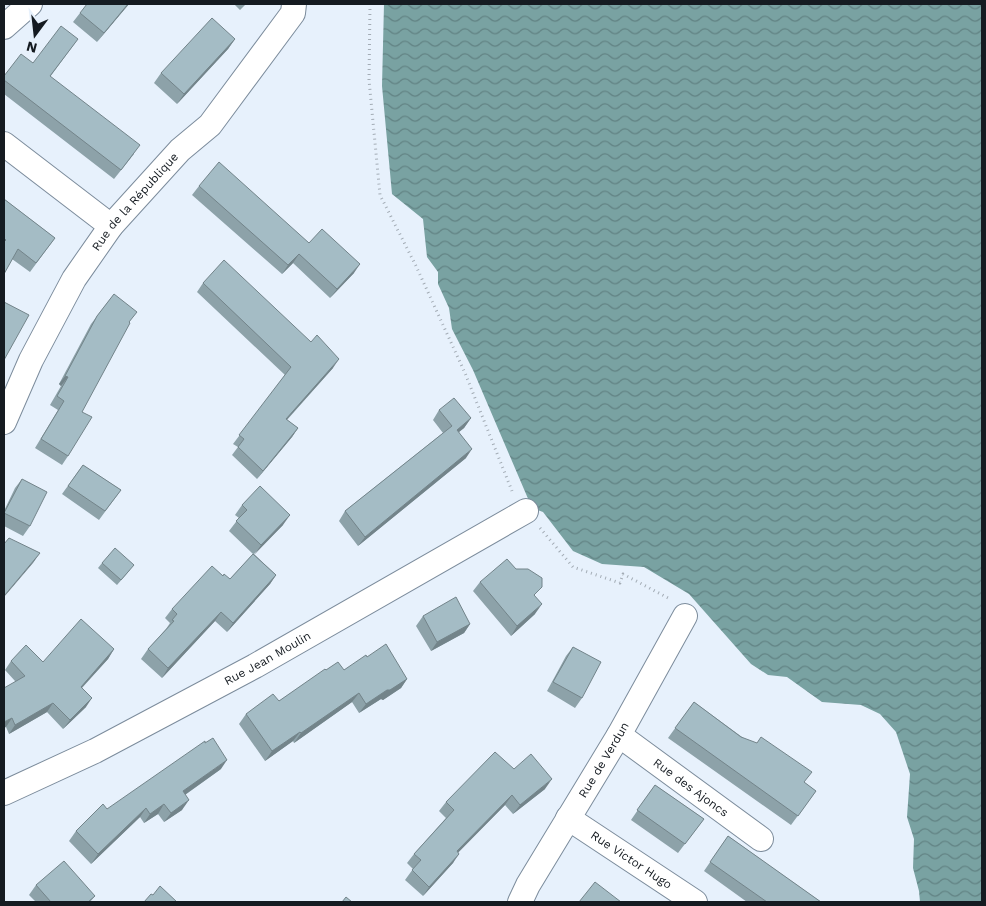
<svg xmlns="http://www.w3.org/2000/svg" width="986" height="906" viewBox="0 0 986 906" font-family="'Work Sans',sans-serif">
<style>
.water{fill:url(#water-waves)}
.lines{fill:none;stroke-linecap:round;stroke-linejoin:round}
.street-casing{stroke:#7c8c9c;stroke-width:26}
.path{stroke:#a3acb5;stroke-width:3;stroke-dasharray:1 4;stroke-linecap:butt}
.street{stroke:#fff;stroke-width:24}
.wall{fill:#8da2a9}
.shaded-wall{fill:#73848a}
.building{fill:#a4bcc5;stroke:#73848a}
.labels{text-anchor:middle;stroke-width:4.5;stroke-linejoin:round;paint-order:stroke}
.street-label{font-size:12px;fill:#151b21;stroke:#e7f1fc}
</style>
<defs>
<pattern id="water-waves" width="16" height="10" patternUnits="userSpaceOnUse" patternTransform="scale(1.25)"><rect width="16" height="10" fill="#79a2a2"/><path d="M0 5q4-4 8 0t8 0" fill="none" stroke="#628384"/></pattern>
</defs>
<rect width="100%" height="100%" fill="#e7f1fc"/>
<!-- water -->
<path class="water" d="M 384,4 L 982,4 L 982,902 L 920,902 L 919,891 L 913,868 L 914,839 L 907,817 L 910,774 L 896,732 L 880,714 L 861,705 L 822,702 L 787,677 L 768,675 L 751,664 L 689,594 L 644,567 L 602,564 L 573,551 L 543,512 L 532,508 L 473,370 L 452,329 L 449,308 L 438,284 L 438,272 L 427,257 L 423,219 L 392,194 L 382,86 Z"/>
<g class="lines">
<defs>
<g id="street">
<path d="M 4,27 L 30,4"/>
<path d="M 4,144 L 111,226"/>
<path id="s1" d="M 4,422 L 31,360 L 74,279 L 111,226 L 180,150 L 210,125 L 293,13 L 294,4"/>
<path id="s2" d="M 619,735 L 761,839"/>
<path id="s3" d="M 4,793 L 95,751 L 255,666 L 526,511"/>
<path id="s4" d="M 568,818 L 695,902"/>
<path id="s5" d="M 520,902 L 528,885 L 619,735 L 685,616"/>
</g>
</defs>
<!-- street casing -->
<use href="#street" class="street-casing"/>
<!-- path -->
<path class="path" d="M 370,4 L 369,80 L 380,195 L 416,266 L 465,373 L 512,491
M 540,528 L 573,567 L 620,583 L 623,574 L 670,599"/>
<!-- street -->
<use href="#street" class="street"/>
</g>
<!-- wall -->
<path class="wall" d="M 129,4 L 97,42 L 73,22 L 80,13 Z
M 234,4 L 246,4 L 240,10 Z
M 78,39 L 50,77 L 134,154 L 114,179 L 4,94 L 4,76 L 33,63 Z
M 235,39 L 228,49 L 177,104 L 154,83 L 161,73 Z
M 199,186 L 309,243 L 354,273 L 330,298 L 293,263 L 282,274 L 192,195 Z
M 4,199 L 55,238 L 30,272 L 12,259 L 4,274 Z
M 203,283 L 333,368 L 287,420 L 298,428 L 292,437 L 257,479 L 232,455 L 238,447 L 233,444 L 285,375 L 197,292 Z
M 114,294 L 82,412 L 68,456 L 62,465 L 35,448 L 58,410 L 50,405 L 61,386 L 59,384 L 91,324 Z
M 439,410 L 471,418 L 464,428 L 459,432 L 466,458 L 358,546 L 339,521 L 345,511 L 443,433 L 433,420 Z
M 83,465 L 121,490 L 99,520 L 62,494 Z
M 22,479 L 30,526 L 23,536 L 4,526 L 4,511 L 15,488 Z
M 242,505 L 283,525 L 254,554 L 276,575 L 270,584 L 227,632 L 215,621 L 162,678 L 141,659 L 148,649 L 166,629 L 170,623 L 165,618 L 172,609 L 223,576 L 230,579 L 253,554 L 229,531 L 239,518 L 235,515 Z
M 102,563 L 130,570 L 117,585 L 98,568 Z
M 516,569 L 535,596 L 535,614 L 511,636 L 473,591 L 480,582 Z
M 423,616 L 470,624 L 464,633 L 431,651 L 416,626 Z
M 573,647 L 582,698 L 575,708 L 547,691 L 566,656 Z
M 114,649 L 108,659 L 82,688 L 86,707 L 63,729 L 47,712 L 9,734 L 6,727 L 15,681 L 5,670 L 11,661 L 43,662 Z
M 367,657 L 407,679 L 401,688 L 383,700 L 381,699 L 359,713 L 352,702 L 294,743 L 293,741 L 265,761 L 239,724 L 246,714 L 279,701 L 326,670 L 344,670 Z
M 694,702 L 816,791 L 791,825 L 668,738 Z
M 221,769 L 185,795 L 182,810 L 164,822 L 158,814 L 144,823 L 140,817 L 91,864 L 69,841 L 76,831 L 107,809 Z
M 514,769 L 545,789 L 513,814 L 505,805 L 458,852 L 453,863 L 423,896 L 405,880 L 413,869 L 407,863 L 414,854 L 446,818 L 439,811 L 446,802 Z
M 655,785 L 704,819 L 678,853 L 631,820 Z
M 728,836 L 821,902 L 747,902 L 704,871 Z
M 36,885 L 95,896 L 90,902 L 36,902 L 29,895 Z"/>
<!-- shaded-wall -->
<path class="shaded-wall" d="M 128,4 L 129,4 L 97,42 L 104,33 Z
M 235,39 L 228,49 L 177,104 L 184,94 Z
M 299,254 L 293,263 L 282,274 L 288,265 Z
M 360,264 L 354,273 L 330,298 L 337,289 Z
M 339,359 L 333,368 L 280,427 L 286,419 Z
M 65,376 L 68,377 L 61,386 L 59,384 Z
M 471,418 L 464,428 L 450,439 L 457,430 Z
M 298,428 L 292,437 L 257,479 L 263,471 Z
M 472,449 L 466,458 L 358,546 L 365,537 Z
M 290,515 L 283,525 L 254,555 L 261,545 Z
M 40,553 L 33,563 L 4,597 L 4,596 Z
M 276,575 L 270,584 L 227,632 L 233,623 Z
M 542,604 L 535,614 L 511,636 L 517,626 Z
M 221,612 L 215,621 L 162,678 L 168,668 Z
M 470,624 L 464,633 L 431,651 L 437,642 Z
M 114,649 L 108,659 L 74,696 L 81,687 Z
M 407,679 L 401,688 L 383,700 L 381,699 L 359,713 L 366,704 L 387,690 Z
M 359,693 L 352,702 L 294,743 L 301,733 Z
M 92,698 L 86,707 L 63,729 L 70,720 Z
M 53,703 L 47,712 L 9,734 L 15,725 Z
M 12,718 L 6,727 L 4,728 L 4,722 Z
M 300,732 L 293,741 L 265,761 L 272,751 Z
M 227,760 L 221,769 L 176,801 L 183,791 Z
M 552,779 L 545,789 L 513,814 L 520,805 Z
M 512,795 L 505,805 L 450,861 L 457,851 Z
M 189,800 L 182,810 L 164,822 L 171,813 Z
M 164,804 L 158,814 L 144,823 L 150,814 Z
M 146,808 L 140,817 L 91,864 L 98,854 Z
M 459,854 L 453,863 L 423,896 L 429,887 Z"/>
<!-- building -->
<path class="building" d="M 87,4 L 128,4 L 104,33 L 80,13 Z
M 212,18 L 235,39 L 184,94 L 161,73 Z
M 61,26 L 78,39 L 50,76 L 140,145 L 121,170 L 4,80 L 4,76 L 21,54 L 33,63 Z
M 219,162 L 309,243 L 322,229 L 360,264 L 337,289 L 299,254 L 288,265 L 199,186 Z
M 4,199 L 55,238 L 36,263 L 18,249 L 4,274 L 4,242 L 6,240 L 4,238 Z
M 224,260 L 311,342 L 317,335 L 339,359 L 286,419 L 298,428 L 263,471 L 238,447 L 244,439 L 239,435 L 291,367 L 203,283 Z
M 114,294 L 137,312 L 129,322 L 130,323 L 82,412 L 92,417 L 68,456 L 41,439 L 64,401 L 57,396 L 68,377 L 65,376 L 97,316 Z
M 4,302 L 29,315 L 4,360 Z
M 454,398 L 471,418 L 457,430 L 472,449 L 365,537 L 345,511 L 452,426 L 439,410 Z
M 83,465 L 121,490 L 105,511 L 68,486 Z
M 22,479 L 47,492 L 30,526 L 4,513 Z
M 260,486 L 290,515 L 261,545 L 236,521 L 247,510 L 242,505 Z
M 9,538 L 40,553 L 4,596 L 4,544 Z
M 115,548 L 134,565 L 121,580 L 102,563 Z
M 253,554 L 276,575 L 233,623 L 221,612 L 168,668 L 148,649 L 174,621 L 172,620 L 177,614 L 172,609 L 212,566 L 223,576 L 224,574 L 230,579 Z
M 507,559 L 516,569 L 528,569 L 542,578 L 542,587 L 534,595 L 542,604 L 517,626 L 480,582 Z
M 456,597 L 470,624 L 437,642 L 423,616 Z
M 81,619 L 114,649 L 81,687 L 92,698 L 70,720 L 53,703 L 15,725 L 12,718 L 4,722 L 4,688 L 25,676 L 11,661 L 26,645 L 43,662 Z
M 386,644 L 407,679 L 390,690 L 387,690 L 366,704 L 359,693 L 301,733 L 300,732 L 272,751 L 246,714 L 273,694 L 279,701 L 325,669 L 326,670 L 338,662 L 344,670 L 366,655 L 367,657 Z
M 573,647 L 601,662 L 582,698 L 553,682 Z
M 694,702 L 741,737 L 757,743 L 761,737 L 812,772 L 804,782 L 816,791 L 798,816 L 675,728 Z
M 213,738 L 227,760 L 183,791 L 189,800 L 171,813 L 164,804 L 150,814 L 146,808 L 98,854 L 76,831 L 103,804 L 107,809 L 205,741 L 205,743 Z
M 495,752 L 514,769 L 531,754 L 552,779 L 520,805 L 512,795 L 457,851 L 459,854 L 429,887 L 412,870 L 421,860 L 414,854 L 454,810 L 446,802 Z
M 655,785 L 704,819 L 685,844 L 637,810 Z
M 728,836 L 821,902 L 767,902 L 710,862 Z
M 64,861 L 95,896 L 88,902 L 51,902 L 36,885 Z
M 595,882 L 621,902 L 579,902 Z
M 160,886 L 177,902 L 144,902 L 151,894 L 153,895 Z
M 346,897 L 352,902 L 342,902 Z"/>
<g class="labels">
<!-- street labels -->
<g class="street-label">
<text dy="4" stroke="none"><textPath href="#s1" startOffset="258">Rue de la République</textPath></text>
<text dy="4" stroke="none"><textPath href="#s3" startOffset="296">Rue Jean Moulin</textPath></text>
<text dy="4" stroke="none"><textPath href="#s5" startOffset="165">Rue de Verdun</textPath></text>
<text dy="4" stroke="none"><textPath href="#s2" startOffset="89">Rue des Ajoncs</textPath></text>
<text dy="4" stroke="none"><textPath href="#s4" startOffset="76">Rue Victor Hugo</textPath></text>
</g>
</g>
<!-- border -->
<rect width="986" height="906" fill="none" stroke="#151b21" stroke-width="10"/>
<!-- north arrow -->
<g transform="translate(35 35) rotate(195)" stroke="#e7f1fc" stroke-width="4" paint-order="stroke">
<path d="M0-4L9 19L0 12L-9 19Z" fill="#151b21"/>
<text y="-8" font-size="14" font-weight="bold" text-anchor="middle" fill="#151b21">N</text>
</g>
</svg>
